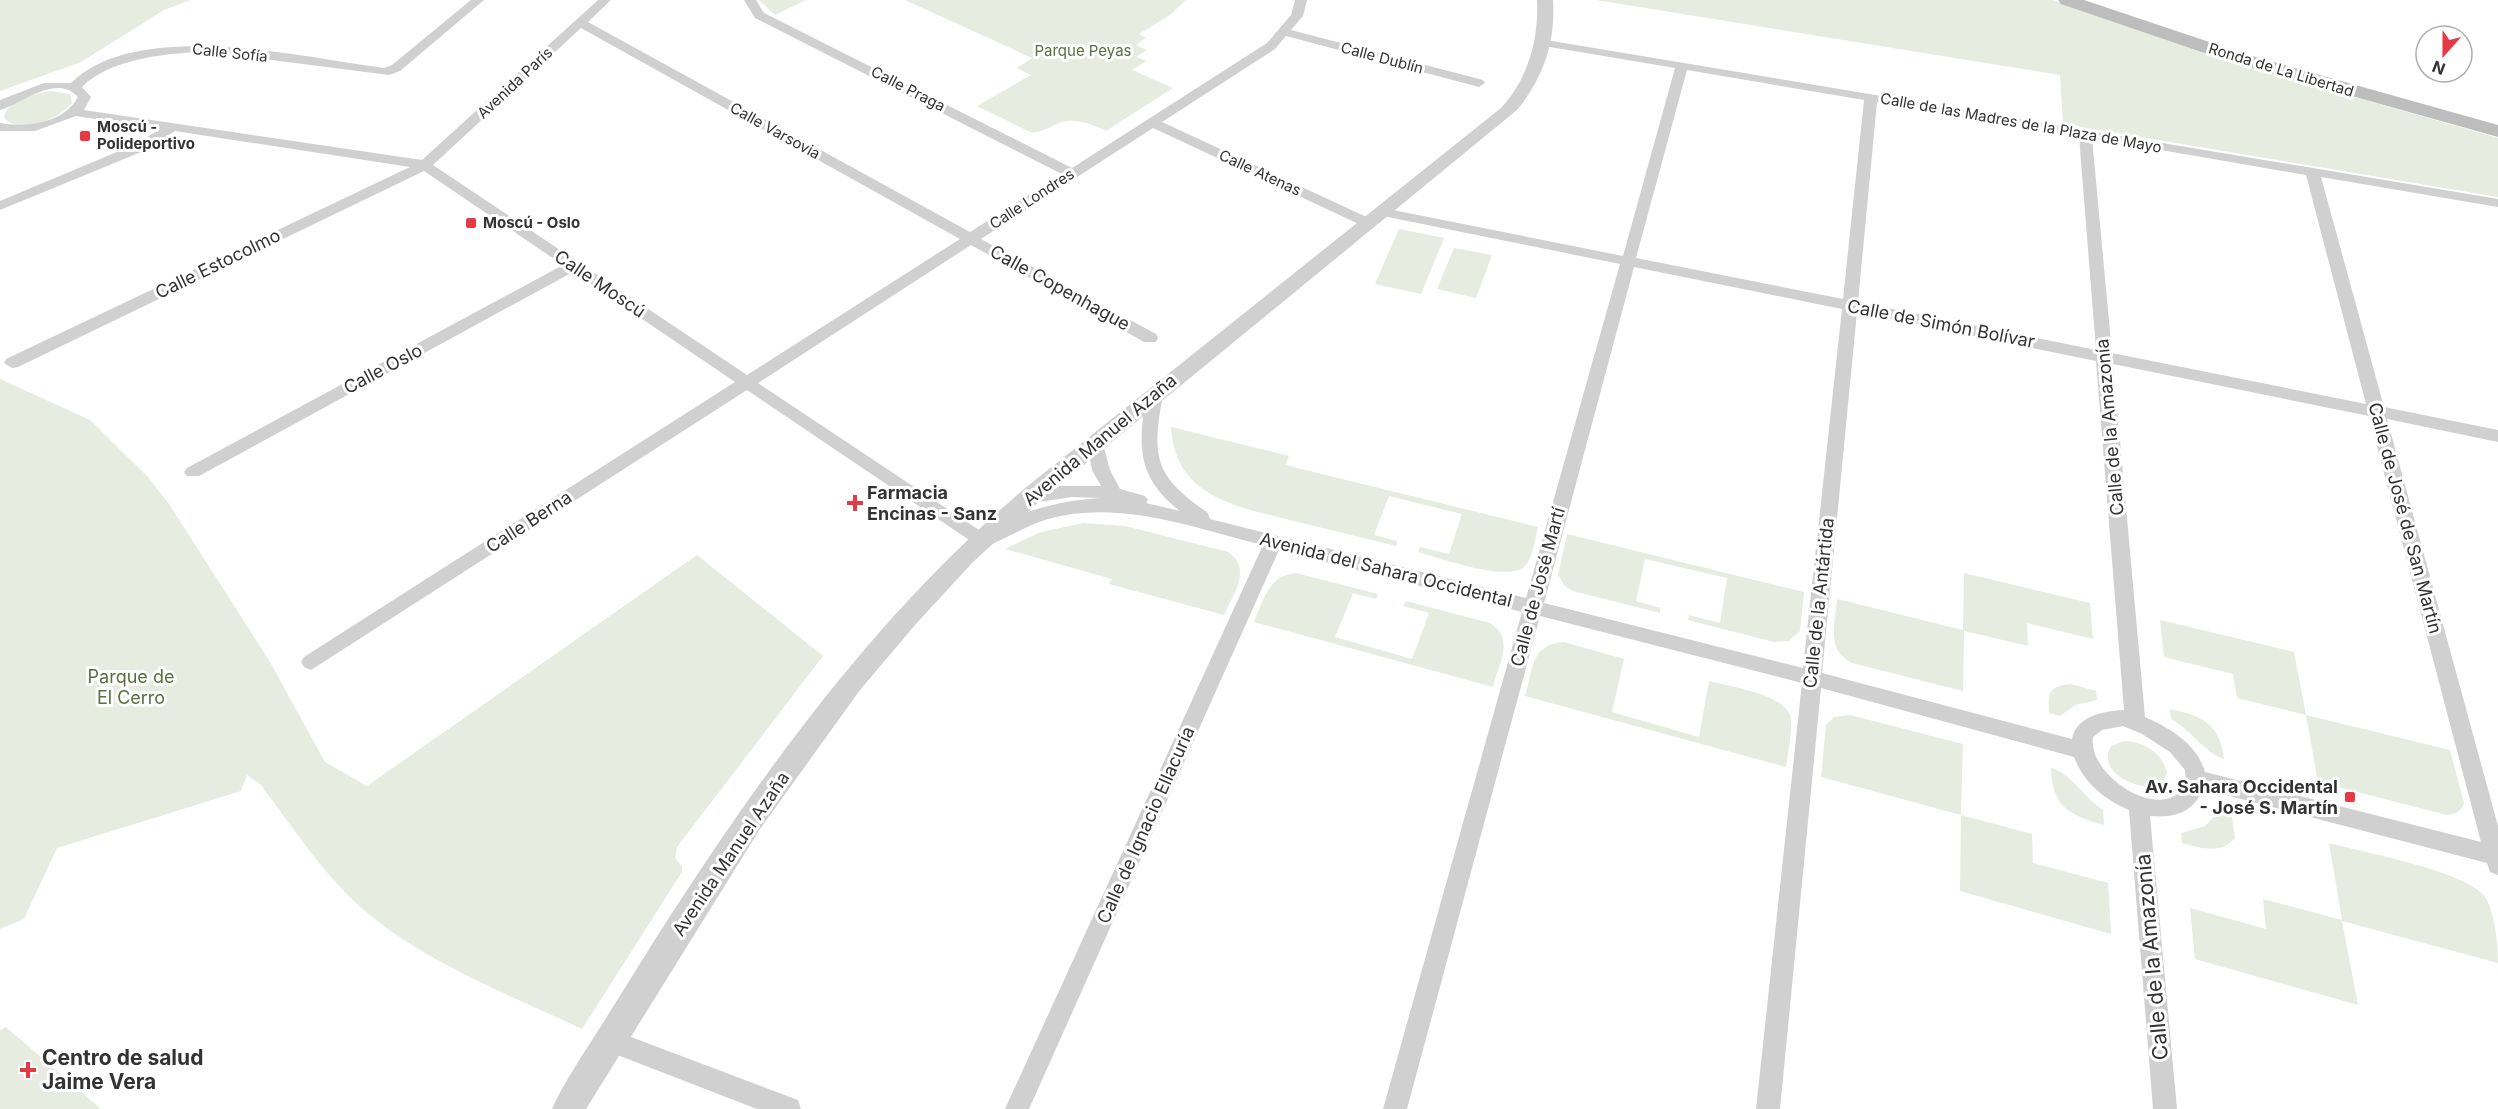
<svg xmlns="http://www.w3.org/2000/svg" width="2498" height="1109" viewBox="0 0 2498 1109" font-family="Inter,sans-serif">
<style>
.green{fill:#e6ecdf}
.lines{fill:none;stroke-linecap:round;stroke-linejoin:round}
.minor{fill:#d0d0d0;fill-rule:evenodd}
.tertiary{fill:#d0d0d0;fill-rule:evenodd}
.secondary{fill:#bdbdbd;fill-rule:evenodd}
.poi-dot{fill:#e63946;stroke:#fff;stroke-width:2}
.labels{text-anchor:middle;stroke-width:6;stroke-linejoin:round;paint-order:stroke}
.far-park-label{font-size:15px;fill:#56703f;stroke:#fff}
.far-street-label{font-size:15px;fill:#333;stroke:#fff}
.far-poi-label{font-size:15px;font-weight:bold;fill:#333;stroke:#fff;text-anchor:start}
.street-label{font-size:18px;fill:#333;stroke:#fff}
.poi-label{font-size:18px;font-weight:bold;fill:#333;stroke:#fff;text-anchor:start}
.park-label{font-size:18px;fill:#56703f;stroke:#fff}
.near-street-label{font-size:21px;fill:#333;stroke:#fff}
.near-poi-label{font-size:21px;font-weight:bold;fill:#333;stroke:#fff;text-anchor:start}
</style>
<rect width="100%" height="100%" fill="#fff"/>
<!-- green -->
<path class="green" d="M 0,0 L 191,0 L 164,10 L 81,62 L 0,91 Z
M 759,0 L 806,0 L 775,15 Z
M 905,0 L 1186,0 L 1170,15 L 1139,34 L 1146,38 L 1136,45 L 1147,50 L 1136,57 L 1146,61 L 1132,70 L 1173,88 L 1106,131 C 1094,125 1075,118 1062,122 C 1052,125 1041,134 1030,132 L 977,106 L 1031,75 L 1017,68 L 1032,58 Z
M 1596,0 L 2053,0 L 2261,70 L 2498,138 L 2498,197 L 2063,124 L 2060,75 Z
M 51,91 L 70,94 L 72,103 C 60,119 19,135 4,118 C 6,99 36,94 51,91 Z
M 1399,229 L 1444,238 L 1421,294 L 1375,284 Z
M 1454,248 L 1492,255 L 1476,298 L 1437,289 Z
M 0,379 L 90,420 L 148,477 L 169,504 L 270,662 L 325,762 L 367,786 L 697,555 L 823,656 L 677,847 L 675,858 L 682,866 L 682,872 L 582,1029 C 508,994 428,964 365,911 C 323,875 293,827 260,784 L 247,775 L 241,791 L 57,848 L 24,919 L 0,929 Z
M 1171,427 L 1289,456 L 1285,465 L 1538,527 C 1535,538 1533,558 1525,566 C 1508,583 1440,558 1418,552 L 1420,547 L 1449,554 L 1462,514 L 1389,496 L 1374,535 L 1397,541 L 1396,546 C 1363,538 1331,530 1298,522 C 1241,507 1175,500 1171,427 Z
M 1083,523 L 1125,526 L 1228,552 C 1253,569 1233,594 1224,615 L 1109,584 L 1112,579 L 1005,549 L 1041,532 Z
M 1567,534 L 1804,592 L 1800,631 L 1789,641 L 1774,642 L 1688,620 L 1689,615 L 1720,623 L 1727,578 L 1645,559 L 1636,601 L 1660,608 L 1660,613 L 1573,591 L 1565,586 L 1558,575 Z
M 1296,573 L 1378,594 L 1376,599 L 1353,593 L 1335,637 L 1412,659 L 1429,613 L 1403,606 L 1406,601 L 1490,623 C 1515,639 1499,663 1493,687 L 1254,622 C 1264,599 1268,576 1296,573 Z
M 1964,573 L 2090,603 L 2093,639 L 2027,623 L 2028,646 L 1964,631 L 1963,691 L 1852,663 C 1826,650 1835,624 1837,599 L 1963,630 Z
M 2160,620 L 2294,652 L 2306,715 L 2450,750 L 2464,803 C 2461,812 2455,814 2447,815 L 2318,782 L 2306,715 L 2237,698 L 2233,674 L 2164,657 Z
M 1564,642 L 1624,659 L 1612,712 L 1699,737 L 1709,681 C 1730,687 1789,694 1791,720 C 1792,735 1788,752 1786,767 L 1525,696 C 1533,670 1530,644 1564,642 Z
M 2071,684 L 2096,691 L 2097,700 L 2075,705 L 2060,716 L 2049,713 C 2048,692 2049,686 2071,684 Z
M 2170,709 C 2203,716 2219,723 2224,759 C 2206,754 2190,729 2171,719 Z
M 1850,715 L 1963,744 L 1961,815 L 2032,834 L 2033,863 L 2108,883 L 2111,934 L 1960,891 L 1961,815 L 1821,777 L 1826,725 L 1834,717 Z
M 2124,741 C 2144,742 2162,752 2167,773 L 2161,785 C 2139,792 2096,773 2111,746 Z
M 2051,768 C 2069,772 2085,798 2103,810 L 2104,825 C 2069,815 2052,807 2051,768 Z
M 2218,813 L 2232,817 L 2235,838 C 2220,855 2201,848 2182,843 L 2181,833 L 2205,826 Z
M 2329,843 C 2361,852 2474,872 2487,900 C 2495,918 2498,943 2498,963 L 2342,921 L 2358,1005 L 2195,959 L 2190,908 L 2266,929 L 2263,899 L 2342,920 Z
M 6,1027 L 101,1109 L 0,1109 L 0,1030 Z"/>
<g class="lines">
<!-- minor -->
<path class="minor" d="M 471,0 L 484,0 L 400,71 L 389,75 L 210,52 C 172,52 110,58 82,87 L 91,97 L 84,110 L 422,160 L 598,0 L 611,0 L 588,22 L 970,232 L 1062,174 L 755,18 L 744,0 L 756,0 L 764,13 L 1072,168 L 1267,43 L 1291,15 L 1295,0 L 1307,0 L 1303,16 L 1291,30 L 1483,80 L 1485,83 L 1479,87 L 1286,36 L 1275,49 L 1162,122 L 1373,220 L 1373,226 L 1363,226 L 1153,128 L 981,239 L 1156,334 L 1158,338 L 1156,342 L 1144,342 L 971,245 L 758,383 L 982,532 C 1019,512 1059,500 1102,498 L 1072,497 L 1032,503 L 1026,501 L 1023,497 L 1026,493 L 1059,486 L 1101,486 L 1092,470 L 1087,444 L 1095,438 L 1103,444 L 1110,470 L 1120,489 L 1145,496 L 1148,500 L 1146,503 L 1180,511 C 1137,478 1137,445 1147,395 L 1155,389 L 1163,395 C 1151,458 1155,476 1208,513 L 1210,519 L 1526,598 L 1620,264 L 1383,216 L 1376,212 L 1383,208 L 1623,256 L 1675,68 L 1544,46 L 1540,45 L 1540,39 L 2498,199 L 2498,207 L 2321,177 L 2384,407 L 2498,430 L 2498,442 L 2387,419 L 2498,826 L 2498,875 L 2490,872 L 2487,863 L 2203,789 C 2193,813 2175,818 2150,816 L 2177,1109 L 2153,1109 L 2129,810 C 2104,799 2084,783 2074,757 L 1821,688 L 1780,1109 L 1756,1109 L 1802,683 L 1540,616 L 1407,1109 L 1383,1109 L 1522,612 L 1279,550 L 1029,1109 L 1005,1109 L 1263,545 C 1194,528 1120,499 1048,519 C 1024,526 1004,541 981,548 L 747,390 L 311,670 L 304,667 L 301,662 L 304,657 L 735,382 L 573,272 L 199,476 L 187,476 L 184,472 L 187,468 L 563,265 L 424,171 L 18,367 L 12,368 L 4,363 L 6,359 L 410,167 L 175,131 L 146,150 L 0,210 L 0,201 L 136,144 L 160,129 L 76,116 L 35,131 L 0,131 L 0,123 C 26,128 64,123 78,97 C 56,73 22,104 0,110 L 0,100 L 44,83 L 71,83 C 137,18 301,57 384,68 L 392,65 ZM 581,28 L 960,239 L 747,375 L 433,165 ZM 1687,70 L 1864,100 L 1843,299 L 1636,258 ZM 1877,102 L 2079,136 L 2096,350 L 1858,302 ZM 2092,138 L 2306,175 L 2366,404 L 2112,353 ZM 1634,267 L 1842,309 L 1803,668 L 1544,603 ZM 1857,312 L 2096,361 L 2124,710 C 2104,711 2076,716 2072,739 L 1822,673 ZM 2113,364 L 2369,416 L 2481,842 L 2205,772 C 2197,744 2170,728 2145,717 ZM 2123,726 L 2142,734 L 2170,752 L 2185,770 L 2186,783 C 2166,826 2087,777 2093,737 L 2102,730 Z
M 610,1029 L 798,1100 L 801,1109 L 757,1109 L 602,1049 L 598,1041 L 602,1033 Z"/>
<!-- tertiary -->
<path class="tertiary" d="M 1537,0 L 1553,0 C 1556,41 1543,79 1517,110 L 1040,501 L 973,562 L 915,625 L 860,690 L 760,829 L 586,1109 L 552,1109 C 560,1090 572,1072 583,1054 C 603,1023 622,993 641,962 C 749,790 868,622 1024,489 L 1501,108 C 1528,79 1539,39 1537,0 Z"/>
<!-- secondary -->
<path class="secondary" d="M 2058,0 L 2084,0 L 2245,54 L 2498,125 L 2498,137 L 2231,62 L 2061,4 Z"/>
</g>
<!-- markers -->
<g class="poi-dot">
<rect x="79" y="130" width="12" height="12" rx="3"/>
<rect x="465" y="217" width="12" height="12" rx="3"/>
<path d="M852 494h6v6h6v6h-6v6h-6v-6h-6v-6h6z"/>
<rect x="2344" y="791" width="12" height="12" rx="3"/>
<path d="M25 1061h6v6h6v6h-6v6h-6v-6h-6v-6h6z"/>
</g>
<g class="labels">
<!-- far-park labels -->
<g class="far-park-label">
<text x="1083" y="56">Parque Peyas</text>
</g>
<!-- far-street labels -->
<g class="far-street-label">
<text transform="translate(230 53) rotate(6)" y="5">Calle Sofía</text>
<text transform="translate(1382 58) rotate(15)" y="5">Calle Dublín</text>
<text transform="translate(2281 70) rotate(17)" y="5">Ronda de La Libertad</text>
<text transform="translate(515 83) rotate(-43)" y="5">Avenida París</text>
<text transform="translate(908 89) rotate(27)" y="5">Calle Praga</text>
<text transform="translate(2021 123) rotate(10)" y="5">Calle de las Madres de la Plaza de Mayo</text>
<text transform="translate(775 131) rotate(29)" y="5">Calle Varsovia</text>
<text transform="translate(1260 173) rotate(25)" y="5">Calle Atenas</text>
<text transform="translate(1032 199) rotate(-33)" y="5">Calle Londres</text>
</g>
<!-- far-poi labels -->
<g class="far-poi-label">
<text x="97" y="132">Moscú -<tspan x="97" dy="17">Polideportivo</tspan></text>
<text x="483" y="228">Moscú - Oslo</text>
</g>
<!-- street labels -->
<g class="street-label">
<text transform="translate(218 264) rotate(-26)" y="6">Calle Estocolmo</text>
<text transform="translate(600 284) rotate(34)" y="6">Calle Moscú</text>
<text transform="translate(1060 288) rotate(29)" y="6">Calle Copenhague</text>
<text transform="translate(1941 324) rotate(11)" y="6">Calle de Simón Bolívar</text>
<text transform="translate(383 369) rotate(-28)" y="6">Calle Oslo</text>
<text transform="translate(2110 427) rotate(-95)" y="6">Calle de la Amazonía</text>
<text transform="translate(1100 440) rotate(-40)" y="6">Avenida Manuel Azaña</text>
<text transform="translate(2405 518) rotate(75)" y="6">Calle de José de San Martín</text>
<text transform="translate(529 522) rotate(-33)" y="6">Calle Berna</text>
<text transform="translate(1386 570) rotate(14)" y="6">Avenida del Sahara Occidental</text>
<text transform="translate(1538 587) rotate(-75)" y="6">Calle de José Martí</text>
<text transform="translate(1819 603) rotate(-84)" y="6">Calle de la Antártida</text>
<text transform="translate(1146 825) rotate(-66)" y="6">Calle de Ignacio Ellacuría</text>
<text transform="translate(731 854) rotate(-56)" y="6">Avenida Manuel Azaña</text>
</g>
<!-- poi labels -->
<g class="poi-label">
<text x="867" y="499">Farmacia<tspan x="867" dy="21">Encinas - Sanz</tspan></text>
<text x="2338" y="793" text-anchor="end">Av. Sahara Occidental<tspan x="2338" dy="21">- José S. Martín</tspan></text>
</g>
<!-- park labels -->
<g class="park-label">
<text x="131" y="683">Parque de<tspan x="131" dy="21">El Cerro</tspan></text>
</g>
<!-- near-street labels -->
<g class="near-street-label">
<text transform="translate(2152 957) rotate(-95)" y="7">Calle de la Amazonía</text>
</g>
<!-- near-poi labels -->
<g class="near-poi-label">
<text x="42" y="1065">Centro de salud<tspan x="42" dy="24">Jaime Vera</tspan></text>
</g>
</g>
<!-- north arrow -->
<g transform="translate(2444 54) rotate(201)"><circle r="28" fill="#ffffff" stroke="#adadad" stroke-width="1.5"/>
<path d="M0-4.5L10 22L0 15L-10 22Z" fill="#e63946"/>
<text y="-9" font-size="16" font-weight="bold" text-anchor="middle" fill="#333333">N</text>
</g>
</svg>
